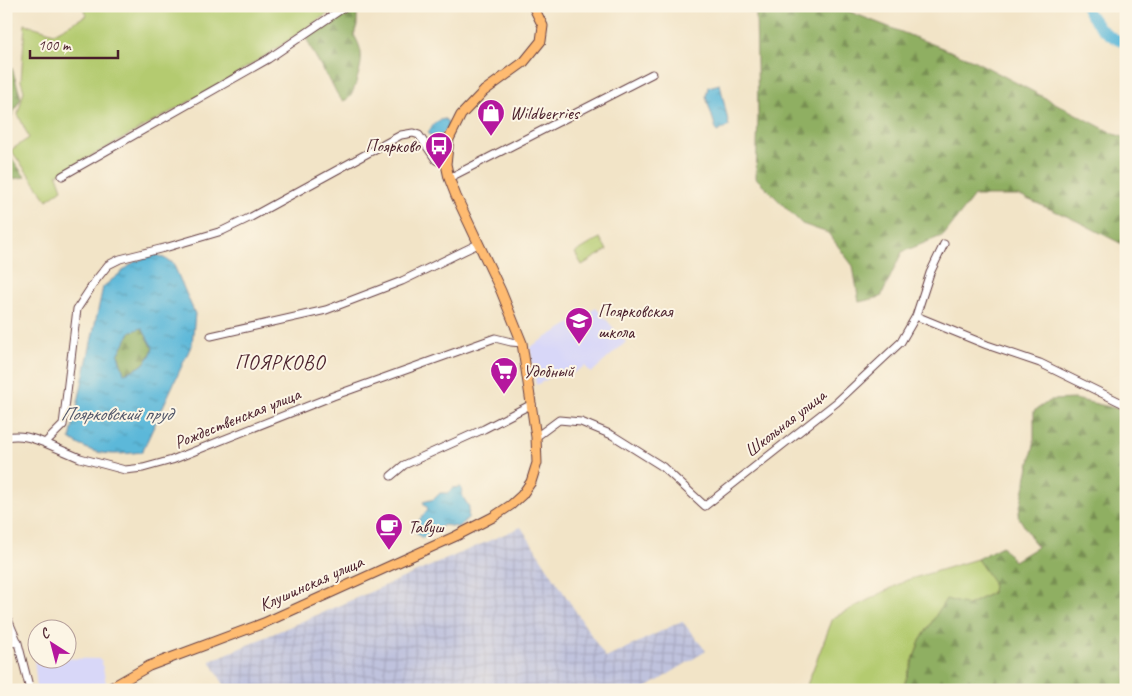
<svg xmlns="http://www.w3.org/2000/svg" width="1132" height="696" viewBox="0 0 1132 696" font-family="Caveat,sans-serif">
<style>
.built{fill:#d8d7f8}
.industrial{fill:url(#industrial-grid)}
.green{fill:#b4cb70;stroke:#7f754e}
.forest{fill:url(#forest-firs);stroke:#6c6746}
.water{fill:url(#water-ripples);stroke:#526c82;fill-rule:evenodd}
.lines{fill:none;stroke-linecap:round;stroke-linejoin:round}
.river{stroke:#5bb8d9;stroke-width:10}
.minor-casing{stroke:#633d42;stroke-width:9}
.major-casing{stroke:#633d42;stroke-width:11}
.minor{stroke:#fff;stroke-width:7}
.major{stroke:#febb71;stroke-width:9}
.labels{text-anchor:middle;stroke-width:4;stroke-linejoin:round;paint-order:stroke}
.poi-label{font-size:18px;fill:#4a1f2b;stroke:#fcf5e5;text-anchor:start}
.street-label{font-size:18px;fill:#4a1f2b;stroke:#fcf5e5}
.water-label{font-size:19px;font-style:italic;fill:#505568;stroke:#fcf5e5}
.quarter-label{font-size:20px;letter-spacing:1px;fill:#4a1f2b;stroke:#fcf5e5}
</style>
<defs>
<pattern id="industrial-grid" width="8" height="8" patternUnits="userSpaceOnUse" patternTransform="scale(1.25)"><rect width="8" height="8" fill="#bfc2dd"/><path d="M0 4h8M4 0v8" fill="none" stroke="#a6a6be"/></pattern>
<pattern id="forest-firs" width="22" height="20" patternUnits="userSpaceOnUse" patternTransform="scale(1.25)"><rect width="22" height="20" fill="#8faf62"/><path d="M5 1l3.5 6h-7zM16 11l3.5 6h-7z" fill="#778e51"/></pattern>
<pattern id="water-ripples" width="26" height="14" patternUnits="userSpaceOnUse" patternTransform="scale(1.25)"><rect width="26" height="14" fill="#5bb8d9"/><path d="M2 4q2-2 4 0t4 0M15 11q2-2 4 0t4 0" fill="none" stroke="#4d95b0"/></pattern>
</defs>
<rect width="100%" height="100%" fill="#fcf5e5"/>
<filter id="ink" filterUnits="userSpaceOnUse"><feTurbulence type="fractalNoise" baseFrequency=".02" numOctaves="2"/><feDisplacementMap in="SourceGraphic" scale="10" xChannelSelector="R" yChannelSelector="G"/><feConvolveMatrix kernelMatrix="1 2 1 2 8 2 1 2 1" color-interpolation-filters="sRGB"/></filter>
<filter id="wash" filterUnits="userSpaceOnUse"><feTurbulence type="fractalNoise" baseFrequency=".0096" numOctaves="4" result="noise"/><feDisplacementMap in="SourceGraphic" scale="20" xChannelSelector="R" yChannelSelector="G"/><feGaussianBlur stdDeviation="1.12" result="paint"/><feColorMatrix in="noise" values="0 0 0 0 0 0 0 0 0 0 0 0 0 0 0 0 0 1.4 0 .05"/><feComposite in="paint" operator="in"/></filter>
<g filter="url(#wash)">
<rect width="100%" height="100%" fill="#f2e4c7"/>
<!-- built -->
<path class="built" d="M 596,308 L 626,342 L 591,373 L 585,366 L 570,375 L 566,370 L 536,385 L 530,347 Z
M 34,657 L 37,657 L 38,658 L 101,659 L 106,683 L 99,690 L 37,690 Z"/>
<!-- industrial -->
<path class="industrial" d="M 521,527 L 606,658 L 682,621 L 706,651 L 643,690 L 227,690 L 210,661 Z"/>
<!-- green -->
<path class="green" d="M 82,6 L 339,6 L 268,54 L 217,86 L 57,175 L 62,189 L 47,200 L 11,150 L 29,138 L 18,114 L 24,91 L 21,81 L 25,24 L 54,33 L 87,15 Z
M 600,238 L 607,250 L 582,265 L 575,253 Z
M 977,559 L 994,582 L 992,593 L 968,605 L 946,600 L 920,641 L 904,685 L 910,690 L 805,690 L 833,618 L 907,580 Z"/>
<!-- forest -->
<path class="forest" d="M 355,6 L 366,6 L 357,14 L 357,25 L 354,35 C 366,55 361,65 355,86 C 352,93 352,98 343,101 C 337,96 336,91 332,84 C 322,69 314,55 306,38 Z
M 732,6 L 835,6 L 973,60 L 1114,134 L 1126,138 L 1126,246 L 1071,218 L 1020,196 L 974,196 L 944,235 L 902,252 L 881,297 L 859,302 L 853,266 L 828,233 L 802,224 L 756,178 L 758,115 L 756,13 Z
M 6,65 L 12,68 L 21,98 L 6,127 Z
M 6,150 L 25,177 L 6,180 Z
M 142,328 L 153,348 C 148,363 139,369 124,373 L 118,355 L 130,332 Z
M 1075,399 L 1119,409 L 1118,422 L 1126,424 L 1126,690 L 910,690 L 904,685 L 920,641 L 946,599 L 968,605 L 992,593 L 993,582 L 977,559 L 1002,546 L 1014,561 L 1037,547 L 1018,516 L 1034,444 L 1034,411 L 1051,400 Z"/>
<!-- water -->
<path class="water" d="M 720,84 L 729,126 L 717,132 L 706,97 L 708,87 Z
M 445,119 L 448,122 L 448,127 L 441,136 L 435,137 L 428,134 C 431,126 436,120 445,119 Z
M 156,254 L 173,263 L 195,314 L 192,344 L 142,452 C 113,455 96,457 70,439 L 103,287 L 134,262 ZM 142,328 L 153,348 C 149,363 139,369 124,373 L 118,355 L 130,332 Z
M 461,487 L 463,497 L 469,507 L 468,518 L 458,527 L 444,525 L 422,538 L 412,529 L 428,509 L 423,502 L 434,499 L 440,493 L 448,493 L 453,488 Z"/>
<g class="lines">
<!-- river -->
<path class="river" d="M 1085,6 C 1094,22 1107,39 1126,42"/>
</g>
</g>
<g filter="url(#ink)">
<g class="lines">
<defs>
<path id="minor" d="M 62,176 L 268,59 L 346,6
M 449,178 L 652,74
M 916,316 L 987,345 L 1040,363 L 1126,405
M 211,336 L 326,310 L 402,281 L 478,244
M 6,437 C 21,434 32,438 45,443 L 63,425 L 77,309 L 96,280 L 108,265 L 120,259 L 168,247 L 222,231 L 251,217 L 401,135 L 413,133 L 419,135 L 436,160 L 446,164
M 536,437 L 559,420 L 581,422 L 612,435 L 663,467 L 705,506 L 837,402 L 901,342 L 916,316 L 930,273 L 944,244
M 45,443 L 80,458 L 125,470 L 143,468 L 172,460 L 333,396 L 495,338 L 511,342 L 522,343
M 391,476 L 404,465 L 484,429 L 532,404
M 6,615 L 18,643 L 30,690
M 6,642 L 18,643"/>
<path id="major" d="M 107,690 L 149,666 L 264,623 L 456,536 L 493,517 L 511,505 L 522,495 L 531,482 L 537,463 L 536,437 L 522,343 L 501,291 L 456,196 L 449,178 L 446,164 L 449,139 L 461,115 L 484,91 L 524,62 L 541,41 L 543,26 L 533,6"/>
</defs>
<!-- minor casing -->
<use href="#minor" class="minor-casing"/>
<!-- major casing -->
<use href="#major" class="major-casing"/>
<!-- minor -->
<use href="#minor" class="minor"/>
<!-- major -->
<use href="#major" class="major"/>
</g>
</g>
<!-- icons -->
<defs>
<symbol id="shop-pin" viewBox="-11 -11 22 30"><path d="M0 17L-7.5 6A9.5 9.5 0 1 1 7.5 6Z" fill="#b5179e" stroke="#fcf5e5"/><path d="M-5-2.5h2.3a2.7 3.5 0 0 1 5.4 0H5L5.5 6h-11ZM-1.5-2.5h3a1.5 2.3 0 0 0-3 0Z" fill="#fff"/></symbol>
<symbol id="bus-pin" viewBox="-11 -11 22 30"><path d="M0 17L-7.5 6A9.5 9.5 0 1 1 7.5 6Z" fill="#b5179e" stroke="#fcf5e5"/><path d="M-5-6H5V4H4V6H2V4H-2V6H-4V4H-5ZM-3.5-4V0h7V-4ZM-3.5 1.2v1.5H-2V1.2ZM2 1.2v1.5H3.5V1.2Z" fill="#fff"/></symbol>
<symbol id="school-pin" viewBox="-11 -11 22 30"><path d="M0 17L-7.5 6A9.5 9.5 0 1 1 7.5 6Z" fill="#b5179e" stroke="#fcf5e5"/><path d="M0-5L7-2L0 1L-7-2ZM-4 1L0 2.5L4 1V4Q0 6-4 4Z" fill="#fff"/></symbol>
<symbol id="supermarket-pin" viewBox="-11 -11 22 30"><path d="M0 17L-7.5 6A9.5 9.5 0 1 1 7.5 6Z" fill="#b5179e" stroke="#fcf5e5"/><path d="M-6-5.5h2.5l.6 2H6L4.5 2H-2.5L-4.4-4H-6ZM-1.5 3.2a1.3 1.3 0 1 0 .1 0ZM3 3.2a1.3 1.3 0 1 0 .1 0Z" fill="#fff"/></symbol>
<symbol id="cafe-pin" viewBox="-11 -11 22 30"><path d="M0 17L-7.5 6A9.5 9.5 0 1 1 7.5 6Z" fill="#b5179e" stroke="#fcf5e5"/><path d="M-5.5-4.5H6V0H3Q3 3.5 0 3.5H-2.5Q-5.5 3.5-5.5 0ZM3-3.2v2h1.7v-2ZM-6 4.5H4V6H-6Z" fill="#fff"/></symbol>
</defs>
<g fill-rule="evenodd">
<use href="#shop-pin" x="475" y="97" width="32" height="43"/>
<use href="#bus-pin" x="423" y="130" width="32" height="43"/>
<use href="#school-pin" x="563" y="305" width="32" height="43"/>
<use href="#supermarket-pin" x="488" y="355" width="32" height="43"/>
<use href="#cafe-pin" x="373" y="511" width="32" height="43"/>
</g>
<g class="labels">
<!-- poi labels -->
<g class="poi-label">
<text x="510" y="119">Wildberries</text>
<text x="420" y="152" text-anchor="end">Поярково</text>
<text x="598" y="317">Поярковская<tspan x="598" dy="21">школа</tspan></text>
<text x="523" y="377">Удобный</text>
<text x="408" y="533">Тавуш</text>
</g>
<!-- street labels -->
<g class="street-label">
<text transform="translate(237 418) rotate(-22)" y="6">Рождественская улица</text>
<text transform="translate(785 423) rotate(-38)" y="6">Школьная улица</text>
<text transform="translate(311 583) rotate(-24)" y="6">Клушинская улица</text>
</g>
<!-- water labels -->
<g class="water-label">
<text x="116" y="420">Поярковский пруд</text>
</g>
<!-- quarter labels -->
<g class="quarter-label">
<text x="280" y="369">ПОЯРКОВО</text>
</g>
</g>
<!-- margin -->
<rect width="1132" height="696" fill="none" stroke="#fcf5e5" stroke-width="25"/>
<!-- north arrow -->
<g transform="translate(52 644) rotate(324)"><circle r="24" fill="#fcf5e5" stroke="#b59f9b"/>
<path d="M0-4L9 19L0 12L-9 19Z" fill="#b5179e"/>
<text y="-8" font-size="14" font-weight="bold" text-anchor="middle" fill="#4a1f2b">С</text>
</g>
<!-- scale -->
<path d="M30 50v8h88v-8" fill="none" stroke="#4a1f2b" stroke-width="2.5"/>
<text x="38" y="50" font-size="15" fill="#4a1f2b" stroke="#fcf5e5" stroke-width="4" paint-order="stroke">100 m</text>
</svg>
